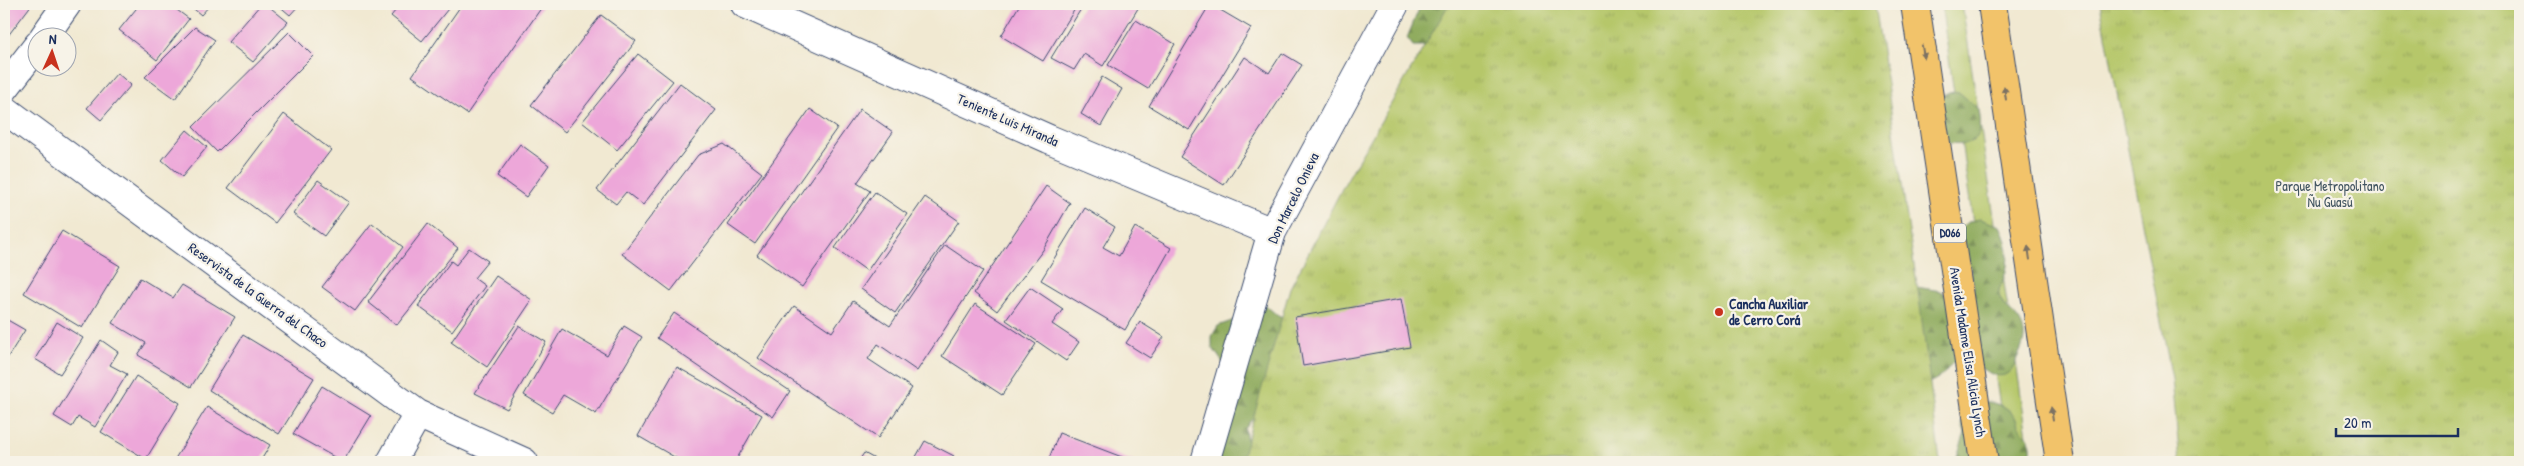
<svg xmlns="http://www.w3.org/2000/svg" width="2524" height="466" viewBox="0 0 2524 466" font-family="'Patrick Hand',sans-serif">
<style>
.green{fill:#b6c76a;stroke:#687b64}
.forest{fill:url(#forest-firs);stroke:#566e5e}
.park{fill:url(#park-tufts);stroke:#687b64}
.building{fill:#eda7d9}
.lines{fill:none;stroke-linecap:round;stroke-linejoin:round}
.street-casing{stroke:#3b4b6f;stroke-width:30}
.highway-casing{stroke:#3b4b6f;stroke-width:30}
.street{stroke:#fff;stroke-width:28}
.highway{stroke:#f2c36a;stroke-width:28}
.oneway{fill:#7c7263}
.poi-dot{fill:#c8321e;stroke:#f7f3e8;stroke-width:2}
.labels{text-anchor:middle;stroke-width:4.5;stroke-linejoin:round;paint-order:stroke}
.shield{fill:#f7f3e8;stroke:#5d6a87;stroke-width:1}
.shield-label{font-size:12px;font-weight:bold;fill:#1b2f5e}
.street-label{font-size:14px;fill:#1b2f5e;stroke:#f7f3e8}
.park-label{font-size:14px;fill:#425561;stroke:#f7f3e8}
.poi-label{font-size:14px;font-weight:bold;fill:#1b2f5e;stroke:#f7f3e8;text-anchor:start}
</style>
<defs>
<pattern id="forest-firs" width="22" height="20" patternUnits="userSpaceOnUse" patternTransform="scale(1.25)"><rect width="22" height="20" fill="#90ac5e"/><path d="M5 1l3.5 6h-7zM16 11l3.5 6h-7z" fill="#758c51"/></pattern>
<pattern id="park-tufts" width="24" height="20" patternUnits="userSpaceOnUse" patternTransform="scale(1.25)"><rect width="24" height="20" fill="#b6c76a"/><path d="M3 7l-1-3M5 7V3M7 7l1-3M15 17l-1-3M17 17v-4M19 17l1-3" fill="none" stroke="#9cab5e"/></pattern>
</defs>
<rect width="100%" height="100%" fill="#f7f3e8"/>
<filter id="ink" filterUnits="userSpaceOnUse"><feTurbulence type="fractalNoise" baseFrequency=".02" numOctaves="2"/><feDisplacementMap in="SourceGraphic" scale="10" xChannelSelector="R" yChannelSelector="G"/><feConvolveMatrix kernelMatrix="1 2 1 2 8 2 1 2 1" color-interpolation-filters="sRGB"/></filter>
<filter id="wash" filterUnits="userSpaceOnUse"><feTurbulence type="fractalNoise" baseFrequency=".0096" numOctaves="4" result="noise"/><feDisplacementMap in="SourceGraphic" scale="20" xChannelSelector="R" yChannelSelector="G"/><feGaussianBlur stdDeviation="1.12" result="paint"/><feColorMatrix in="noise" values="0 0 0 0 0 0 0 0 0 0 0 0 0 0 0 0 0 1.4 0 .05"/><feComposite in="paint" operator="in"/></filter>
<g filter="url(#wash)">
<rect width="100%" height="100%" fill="#f1e9d2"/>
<!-- green -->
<path class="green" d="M 1941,4 L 1962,4 L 2031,462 L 2008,462 Z"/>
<!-- forest -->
<path class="forest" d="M 1421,4 L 1471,4 L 1437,46 L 1413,46 L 1407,38 Z
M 1949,92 L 1960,93 L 1979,110 C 1985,143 1972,145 1944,143 L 1939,97 Z
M 1980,219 L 2000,226 C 2009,242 2010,261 2004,278 C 2002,285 1998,288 1999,295 C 2002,309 2021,314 2024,333 C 2025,342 2021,350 2017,358 C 2003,399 1976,355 1957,361 C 1948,364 1948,371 1941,376 C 1933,382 1923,385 1913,388 L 1904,285 L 1941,291 L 1960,301 L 1969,296 L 1974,287 L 1961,228 L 1970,221 Z
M 1261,301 L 1278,316 L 1297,323 L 1270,411 L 1251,420 L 1245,429 L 1250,462 L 1210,462 L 1230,373 L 1212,347 L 1212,336 L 1218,326 L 1237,319 Z
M 1979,401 C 1992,402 2008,405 2015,417 C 2017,421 2017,425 2020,428 C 2031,439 2035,447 2027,462 L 1955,462 L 1965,433 C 1958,418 1964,408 1979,401 Z"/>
<!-- park -->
<path class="park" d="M 1449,4 L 1875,4 L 1920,305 L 1940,462 L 1241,462 L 1290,288 L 1345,183 Z
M 2100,4 L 2520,4 L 2520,462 L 2180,462 L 2172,379 Z"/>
<g id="blocks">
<!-- building -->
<path class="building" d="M 4,4 L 32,4 L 4,41 Z
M 140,4 L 169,4 L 189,19 L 157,60 L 119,30 Z
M 188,4 L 211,4 L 201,15 Z
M 261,4 L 266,4 L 288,22 L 253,62 L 228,42 Z
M 277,4 L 300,4 L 290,15 Z
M 401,4 L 452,4 L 422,41 L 391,16 Z
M 462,4 L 544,4 L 467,114 L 412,76 Z
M 1020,4 L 1078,4 L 1043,61 L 1001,36 Z
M 1084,4 L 1140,5 L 1103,66 L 1084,54 L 1074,70 L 1051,58 Z
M 1210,4 L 1251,28 L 1189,130 L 1149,106 Z
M 601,15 L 636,41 L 565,132 L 531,105 Z
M 1136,20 L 1175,44 L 1148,89 L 1108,65 Z
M 195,27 L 215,40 L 175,99 L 145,77 Z
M 289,32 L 313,56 L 217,152 L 193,127 Z
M 1282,53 L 1302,65 L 1224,185 L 1180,157 L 1245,57 L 1269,73 Z
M 638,54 L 673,81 L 617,150 L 582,122 Z
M 117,73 L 131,85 L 101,120 L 87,108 Z
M 1102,77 L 1122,89 L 1101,126 L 1081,114 Z
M 680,83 L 716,110 L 643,205 L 626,192 L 616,204 L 597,190 Z
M 810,109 L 837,128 L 755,244 L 728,225 Z
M 860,109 L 893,132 L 857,183 L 870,191 L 802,287 L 757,255 Z
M 284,114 L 331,150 L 275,223 L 228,188 Z
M 187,130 L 207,147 L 182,177 L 162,160 Z
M 520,144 L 549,165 L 526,197 L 497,176 Z
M 724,144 L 762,173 L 671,291 L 622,254 L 698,155 Z
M 318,180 L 349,202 L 324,236 L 293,214 Z
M 1046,186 L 1070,203 L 1043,250 L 997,311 L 974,293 Z
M 875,192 L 907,214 L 867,271 L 835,248 Z
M 925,197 L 959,221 L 895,313 L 861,289 Z
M 1085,208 L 1115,227 L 1103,247 L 1119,256 L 1135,227 L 1171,248 L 1125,330 L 1041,280 Z
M 372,223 L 403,247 L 355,311 L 322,287 Z
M 428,224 L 458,248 L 397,325 L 368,302 Z
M 62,231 L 120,266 L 82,328 L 24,293 Z
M 945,245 L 983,271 L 917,371 L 878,344 L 868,359 L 912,388 L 878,438 L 758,358 L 794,306 L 832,332 L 853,301 L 890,326 Z
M 469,248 L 488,261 L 474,278 L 485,286 L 452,331 L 418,306 L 451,261 L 456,265 Z
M 496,276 L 532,300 L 487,367 L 451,342 Z
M 140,278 L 173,298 L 182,285 L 235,317 L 191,387 L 138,355 L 146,343 L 112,323 Z
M 1030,287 L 1063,309 L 1052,324 L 1079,342 L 1066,361 L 1006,320 Z
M 1401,299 L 1410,347 L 1303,366 L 1295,317 Z
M 975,304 L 1036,344 L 1002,395 L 942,356 Z
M 674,313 L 790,391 L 773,417 L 657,338 Z
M 4,318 L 25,330 L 6,360 L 4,358 Z
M 57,322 L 83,338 L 60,374 L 35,359 Z
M 1140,322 L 1164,337 L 1150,358 L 1126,343 Z
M 519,326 L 546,342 L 507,409 L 475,393 Z
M 624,326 L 642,337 L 596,414 L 563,395 L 552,412 L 524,395 L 562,329 L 607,355 Z
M 243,335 L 314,378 L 279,434 L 209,390 Z
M 101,340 L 118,352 L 110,365 L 127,374 L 95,427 L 78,417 L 72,427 L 54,416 Z
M 677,367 L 762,415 L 735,462 L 683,462 L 638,436 Z
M 136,376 L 180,403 L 146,459 L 101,432 Z
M 322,386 L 371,416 L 343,462 L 293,434 Z
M 207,407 L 270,445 L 260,462 L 173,462 Z
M 1059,433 L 1135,462 L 1048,461 Z
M 925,441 L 954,456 L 951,462 L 913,462 Z
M 864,453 L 880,462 L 858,462 Z"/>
</g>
</g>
<g filter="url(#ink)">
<use href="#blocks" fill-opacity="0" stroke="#3b4b6f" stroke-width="1"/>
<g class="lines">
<defs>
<path id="street" d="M 745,4 L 1049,139 L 1272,232
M 43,38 L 67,4
M 4,89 L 38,45
M 4,109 L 418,414 L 524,462
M 391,462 L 418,414
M 1205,462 L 1272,232 L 1395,4"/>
<path id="highway" d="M 1915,4 L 1984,462
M 1992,4 L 2060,462"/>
</defs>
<!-- street casing -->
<use href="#street" class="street-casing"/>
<!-- highway casing -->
<use href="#highway" class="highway-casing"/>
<!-- street -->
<use href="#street" class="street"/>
<!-- highway -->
<use href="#highway" class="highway"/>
</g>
<!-- one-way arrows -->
<defs><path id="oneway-solid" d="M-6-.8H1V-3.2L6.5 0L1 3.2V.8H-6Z" transform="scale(1.25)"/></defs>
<g class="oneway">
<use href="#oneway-solid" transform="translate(1923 52) rotate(81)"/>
<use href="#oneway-solid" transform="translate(2005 93) rotate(-98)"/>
<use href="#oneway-solid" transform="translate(2029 253) rotate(-98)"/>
<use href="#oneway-solid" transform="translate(2052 414) rotate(-98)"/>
</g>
</g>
<!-- markers -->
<circle class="poi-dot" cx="1719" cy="312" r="5"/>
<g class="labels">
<!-- shield labels -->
<rect class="shield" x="1934" y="223.5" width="32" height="19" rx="4"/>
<g class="shield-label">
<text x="1950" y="237">D066</text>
</g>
<!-- street labels -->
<g class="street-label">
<text transform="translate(1008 120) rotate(24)" y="5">Teniente Luis Miranda</text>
<text transform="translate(1293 198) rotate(-64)" y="5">Don Marcelo Onieva</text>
<text transform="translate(258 295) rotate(36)" y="5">Reservista de la Guerra del Chaco</text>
<text transform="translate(1968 352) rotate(81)" y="5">Avenida Madame Elisa Alicia Lynch</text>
</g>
<!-- park labels -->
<g class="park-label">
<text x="2330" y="191">Parque Metropolitano<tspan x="2330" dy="16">Ñu Guasú</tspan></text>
</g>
<!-- poi labels -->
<g class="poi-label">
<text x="1729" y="309">Cancha Auxiliar<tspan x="1729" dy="16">de Cerro Corá</tspan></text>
</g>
</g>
<!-- margin -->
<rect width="2524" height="466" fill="none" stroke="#f7f3e8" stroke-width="20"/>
<!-- north arrow -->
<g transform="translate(52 52) rotate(3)"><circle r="24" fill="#f7f3e8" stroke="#9fa5b1"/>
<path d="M0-4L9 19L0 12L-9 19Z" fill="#c8321e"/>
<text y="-8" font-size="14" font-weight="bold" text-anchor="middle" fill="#1b2f5e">N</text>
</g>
<!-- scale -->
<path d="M2336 428v8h122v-8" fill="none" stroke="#1b2f5e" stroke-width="2.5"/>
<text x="2344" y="428" font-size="15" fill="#1b2f5e" stroke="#f7f3e8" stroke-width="4" paint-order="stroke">20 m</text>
</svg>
